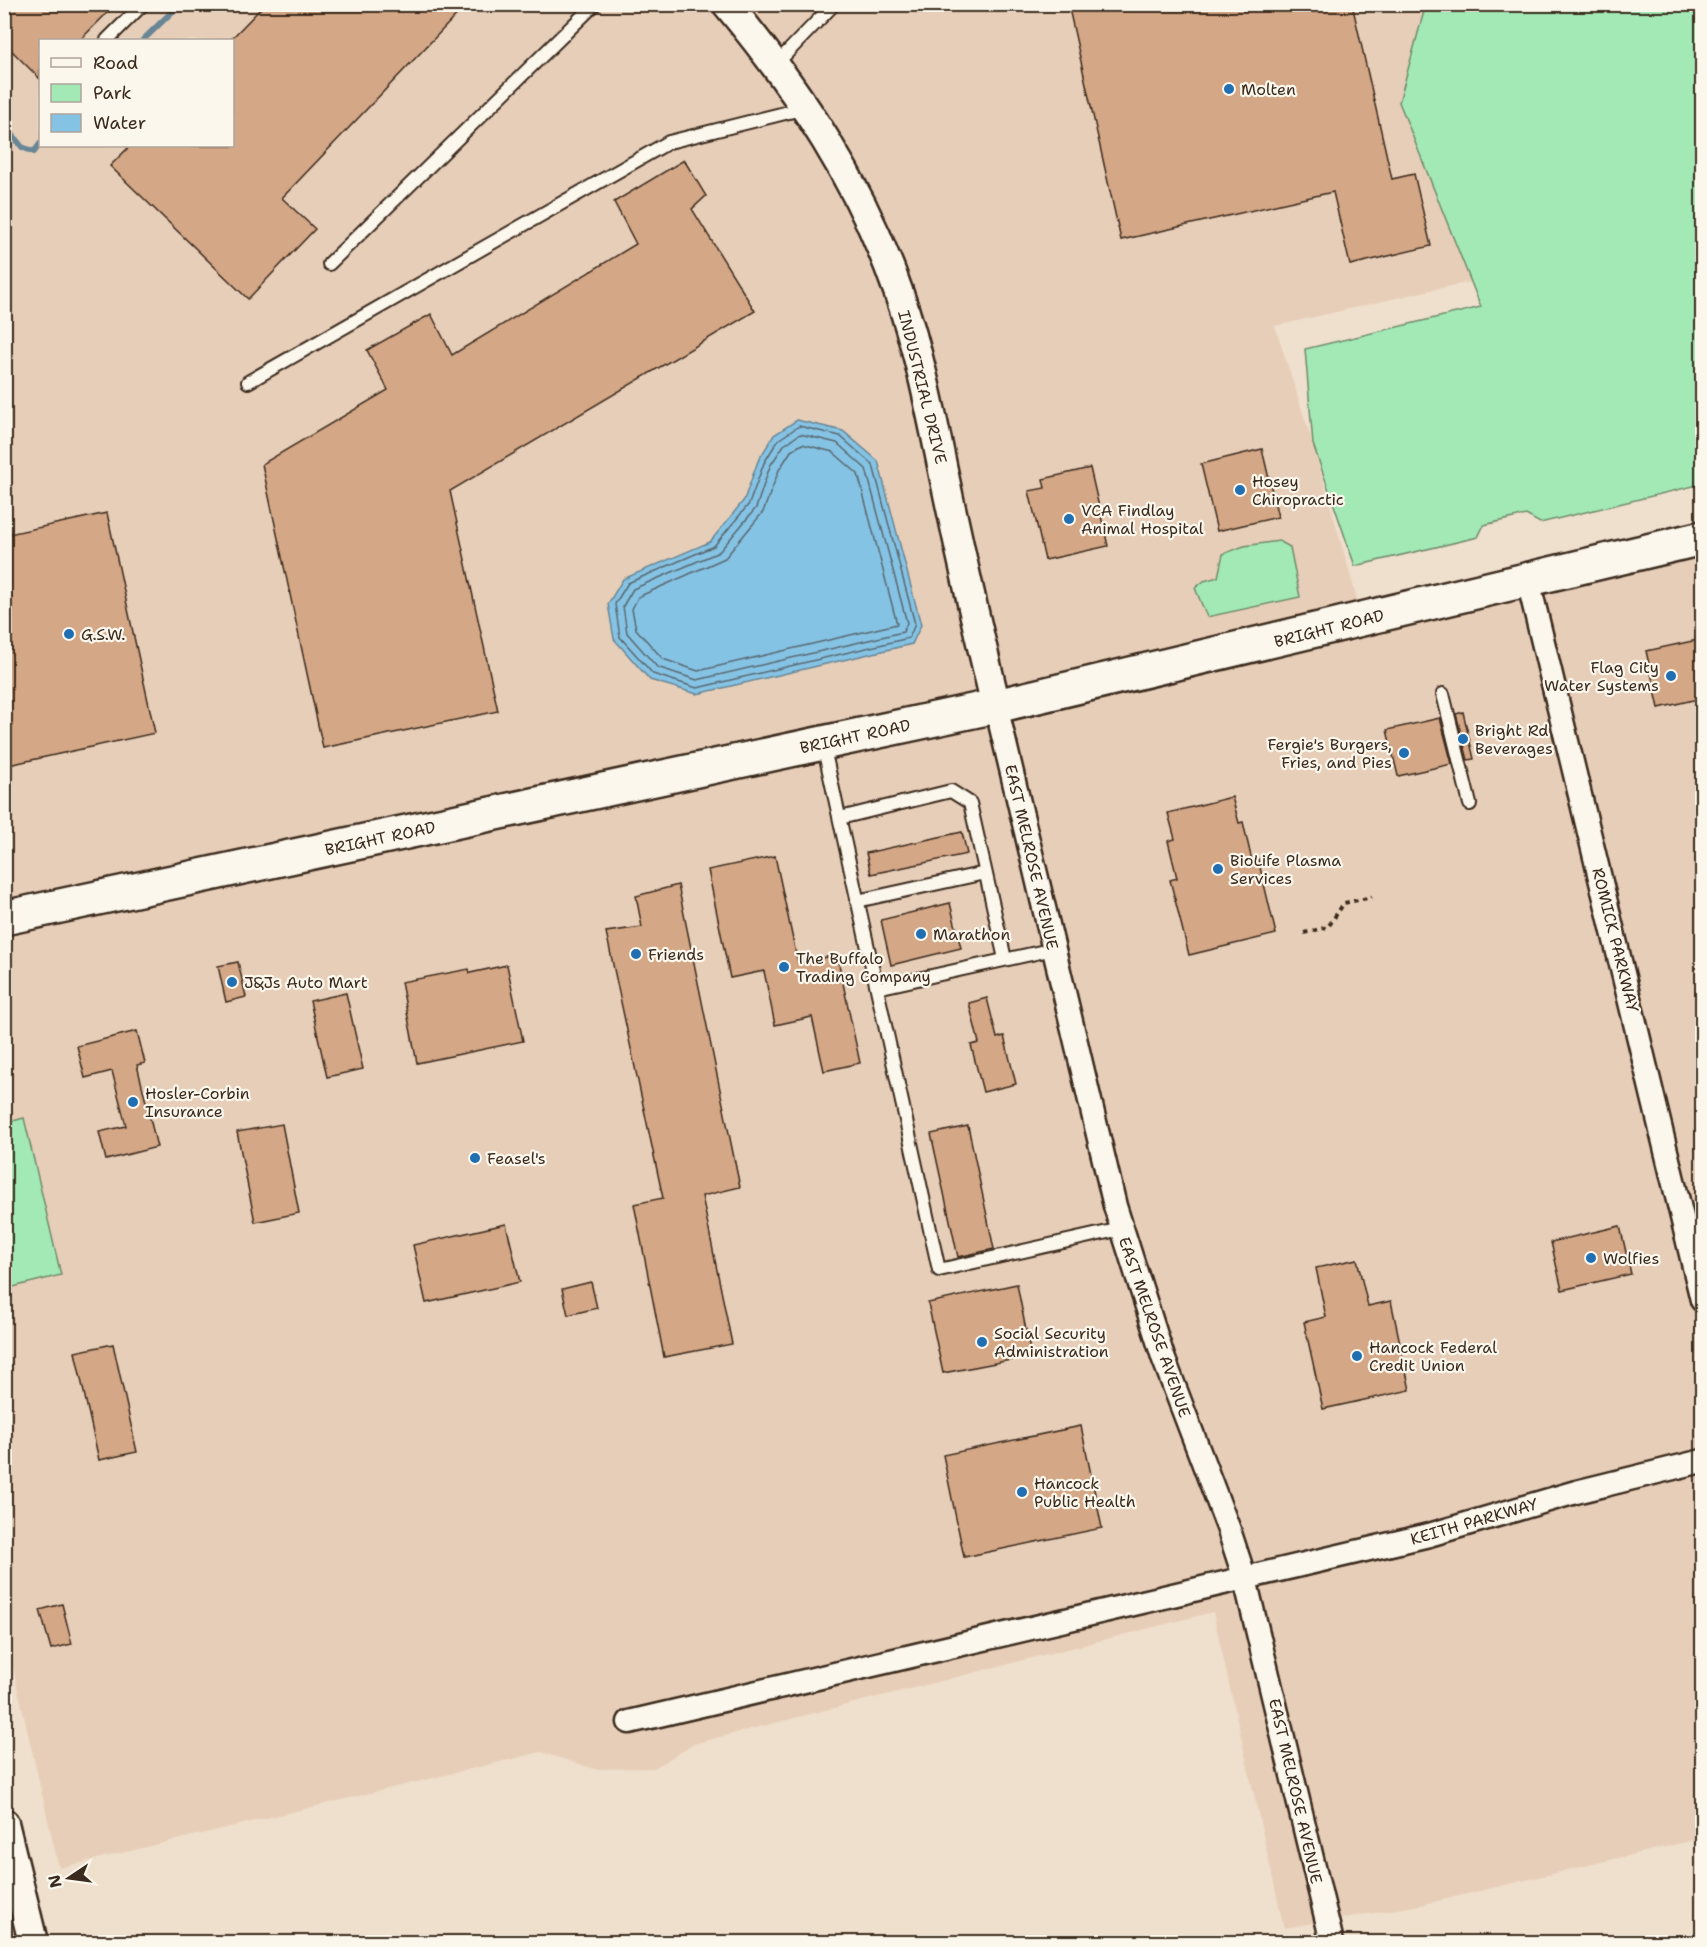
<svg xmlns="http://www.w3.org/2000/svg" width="1707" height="1947" viewBox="0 0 1707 1947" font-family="'Shantell Sans',sans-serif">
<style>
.built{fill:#e7ceb8;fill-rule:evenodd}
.green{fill:#a3e9b6;stroke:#6f8a6a;stroke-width:1.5}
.water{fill:#85c3e5;stroke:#678695;stroke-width:1.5}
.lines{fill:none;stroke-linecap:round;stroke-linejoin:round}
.shore{stroke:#59676e;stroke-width:1.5}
.stream{stroke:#678695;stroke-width:6}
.building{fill:#d4a786;stroke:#3b2a1e;stroke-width:1.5}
.service-casing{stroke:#3b2a1e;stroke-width:16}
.minor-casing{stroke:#3b2a1e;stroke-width:27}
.tertiary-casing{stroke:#3b2a1e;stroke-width:33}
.secondary-casing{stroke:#3b2a1e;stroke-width:38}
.path{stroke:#3b2a1e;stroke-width:4;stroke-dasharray:4.5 4.5;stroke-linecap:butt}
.service{stroke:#fbf7ec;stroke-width:12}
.minor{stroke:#fbf7ec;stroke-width:22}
.tertiary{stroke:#fbf7ec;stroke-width:28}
.secondary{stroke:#fbf7ec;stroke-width:33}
.poi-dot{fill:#1f6fb2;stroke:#fbf7ec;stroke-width:2}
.labels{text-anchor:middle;stroke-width:4.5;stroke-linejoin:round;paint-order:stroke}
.poi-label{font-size:16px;fill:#3b2a1e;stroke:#fbf7ec;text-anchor:start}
.street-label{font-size:16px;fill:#3b2a1e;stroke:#fbf7ec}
</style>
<rect width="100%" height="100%" fill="#efdfcd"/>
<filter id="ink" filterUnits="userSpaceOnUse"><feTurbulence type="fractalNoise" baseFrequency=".0167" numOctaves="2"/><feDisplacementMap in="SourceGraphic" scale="12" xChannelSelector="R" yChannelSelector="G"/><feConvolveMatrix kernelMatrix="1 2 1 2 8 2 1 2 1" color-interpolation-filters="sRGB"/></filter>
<g filter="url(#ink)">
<!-- built -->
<path class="built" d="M 4,5 L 1702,5 L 1702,238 L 1435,289 L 1275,326 L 1313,444 L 1363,620 L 1702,538 L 1702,1838 L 1421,1905 L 1284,1928 L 1213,1612 L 696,1743 L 654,1768 L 595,1769 L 541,1752 L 59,1868 L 4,1629 ZM 40,40 L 232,40 L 232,146 L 40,146 Z"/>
<!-- green -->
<path class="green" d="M 1426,4 L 1702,5 L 1702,484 L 1540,523 L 1526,515 L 1484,525 L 1478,537 L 1355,566 L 1313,444 L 1305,349 L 1481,307 L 1399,102 Z
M 1279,541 L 1290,547 L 1300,597 L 1207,617 L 1195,588 L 1204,581 L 1218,577 L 1223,554 L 1244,546 Z
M 24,1118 L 61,1275 L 5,1289 L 5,1123 Z"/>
<!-- water -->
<path class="water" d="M 797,420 L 843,431 L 878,461 L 921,625 L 912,644 L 697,694 L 650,680 L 614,639 L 608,604 L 623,579 L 710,542 L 744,500 L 758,461 L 774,435 Z"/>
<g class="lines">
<!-- shore -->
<path class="shore" d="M 799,426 L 840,436 L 873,465 L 915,624 L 909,638 L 697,688 L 653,674 L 620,637 L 615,604 L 628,583 L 714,546 L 749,504 L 764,463 L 778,440 Z
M 800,434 L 837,443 L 866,469 L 907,623 L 903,632 L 697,680 L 657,667 L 627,633 L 623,606 L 633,589 L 719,552 L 756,508 L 770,466 L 784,445 Z
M 802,444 L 833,452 L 858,474 L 897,624 L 698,671 L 663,659 L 636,629 L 632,609 L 638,597 L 725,558 L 763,512 L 779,470 L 791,451 Z"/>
<!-- stream -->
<path class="stream" d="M 143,40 L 180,4
M 4,124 L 22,147 L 34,152 L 40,144"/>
</g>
<!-- building -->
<path class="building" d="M 4,4 L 116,4 L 80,40 L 40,40 L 40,79 L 4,43 Z
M 265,4 L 467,4 L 282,198 L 315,229 L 248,299 L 110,166 L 130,146 L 232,146 L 232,38 Z
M 1068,4 L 1352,4 L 1392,179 L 1414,174 L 1431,246 L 1350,265 L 1333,192 L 1121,240 Z
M 684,160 L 706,196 L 692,209 L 755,311 L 450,491 L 498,711 L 323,748 L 262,464 L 388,390 L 367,350 L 431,314 L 452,355 L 636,244 L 614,202 Z
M 1262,449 L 1278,517 L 1217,531 L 1201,464 Z
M 1090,468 L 1108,546 L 1045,560 L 1029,491 L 1045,488 L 1043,479 Z
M 107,513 L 155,733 L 4,766 L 4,535 Z
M 1702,639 L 1702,698 L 1659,708 L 1646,651 Z
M 1463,712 L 1474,759 L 1468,760 L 1456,714 Z
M 1440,718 L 1452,764 L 1398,776 L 1387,730 Z
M 1232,797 L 1239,823 L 1243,822 L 1252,861 L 1258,859 L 1276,934 L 1189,955 L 1170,880 L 1177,878 L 1168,841 L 1175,839 L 1168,813 Z
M 962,832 L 967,854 L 871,874 L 866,853 Z
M 775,856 L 798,963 L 837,955 L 860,1063 L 824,1071 L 812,1017 L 775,1025 L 764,971 L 730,978 L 708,870 Z
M 678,885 L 740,1187 L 702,1196 L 732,1344 L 664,1357 L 634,1204 L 663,1198 L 606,932 L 642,927 L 636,896 Z
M 950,903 L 961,948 L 891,965 L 881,920 Z
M 238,962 L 246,997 L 226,1002 L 218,966 Z
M 507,965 L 523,1041 L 417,1063 L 401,982 L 469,969 L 470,973 Z
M 346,993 L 363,1069 L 327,1077 L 310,1001 Z
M 987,998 L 997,1038 L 1004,1036 L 1016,1084 L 983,1092 L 971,1045 L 979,1043 L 969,1003 Z
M 137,1031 L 145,1063 L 137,1065 L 157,1147 L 106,1160 L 99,1132 L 126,1126 L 112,1071 L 85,1078 L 77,1046 Z
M 282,1124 L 299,1213 L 255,1222 L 237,1132 Z
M 968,1126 L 994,1249 L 958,1257 L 931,1134 Z
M 506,1224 L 520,1282 L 426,1303 L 413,1245 Z
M 1620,1226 L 1631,1274 L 1562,1290 L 1551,1242 Z
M 1357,1259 L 1368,1306 L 1391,1301 L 1410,1390 L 1323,1409 L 1304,1322 L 1326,1317 L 1316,1268 Z
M 591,1282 L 597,1308 L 568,1315 L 562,1289 Z
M 1017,1284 L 1031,1356 L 943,1373 L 928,1303 Z
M 113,1344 L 137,1452 L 99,1460 L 75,1352 Z
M 1081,1426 L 1102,1528 L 964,1557 L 943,1455 Z
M 62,1604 L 72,1644 L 51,1649 L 40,1610 Z"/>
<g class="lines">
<defs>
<path id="service" d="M 107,40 L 143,4
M 776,64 L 834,4
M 329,264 L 595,4
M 248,382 L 669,142 L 805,108
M 1443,694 L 1470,804
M 823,744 L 939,1270 L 1121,1229
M 840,818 L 951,791 L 970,803 L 1005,959
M 857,901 L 985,873
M 877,988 L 1054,949"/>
<path id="minor" d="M 1528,580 L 1702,1300
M 996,706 L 1115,1206 L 1163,1357 L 1229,1530 L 1245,1579 L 1332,1942
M 629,1722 L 1429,1535 L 1576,1492 L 1702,1461"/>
<path id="tertiary" d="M 727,4 C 799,91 861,184 898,291 C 920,353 932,417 945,480 C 961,556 978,631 996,706
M 4,1823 L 33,1942"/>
<path id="secondary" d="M 4,918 L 996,706 L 1702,538"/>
</defs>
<!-- service casing -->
<use href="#service" class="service-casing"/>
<!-- minor casing -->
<use href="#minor" class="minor-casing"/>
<!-- tertiary casing -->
<use href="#tertiary" class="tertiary-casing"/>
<!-- secondary casing -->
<use href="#secondary" class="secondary-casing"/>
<!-- path -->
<path class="path" d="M 1304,933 L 1328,927 L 1344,903 L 1372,897"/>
<!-- service -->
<use href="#service" class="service"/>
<!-- minor -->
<use href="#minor" class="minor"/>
<!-- tertiary -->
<use href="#tertiary" class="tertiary"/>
<!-- secondary -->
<use href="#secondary" class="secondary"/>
</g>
</g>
<!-- markers -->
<g class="poi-dot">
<circle cx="1229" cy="89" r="6"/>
<circle cx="1240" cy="490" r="6"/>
<circle cx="1069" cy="519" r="6"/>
<circle cx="69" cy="634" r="6"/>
<circle cx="1671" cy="676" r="6"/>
<circle cx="1463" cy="739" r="6"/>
<circle cx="1404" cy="753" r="6"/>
<circle cx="1218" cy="869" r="6"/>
<circle cx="921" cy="934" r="6"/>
<circle cx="636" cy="954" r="6"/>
<circle cx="784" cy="967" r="6"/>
<circle cx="232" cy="982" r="6"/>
<circle cx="133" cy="1102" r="6"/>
<circle cx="475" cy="1158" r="6"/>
<circle cx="1591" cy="1258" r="6"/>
<circle cx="982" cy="1342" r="6"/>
<circle cx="1357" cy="1356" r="6"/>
<circle cx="1022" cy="1492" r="6"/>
</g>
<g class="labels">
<!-- poi labels -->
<g class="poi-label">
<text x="1241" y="95">Molten</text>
<text x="1252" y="487">Hosey<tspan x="1252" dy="18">Chiropractic</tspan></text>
<text x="1081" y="516">VCA Findlay<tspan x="1081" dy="18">Animal Hospital</tspan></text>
<text x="81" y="640">G.S.W.</text>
<text x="1659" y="673" text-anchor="end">Flag City<tspan x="1659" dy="18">Water Systems</tspan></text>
<text x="1475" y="736">Bright Rd<tspan x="1475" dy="18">Beverages</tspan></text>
<text x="1392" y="750" text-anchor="end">Fergie's Burgers,<tspan x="1392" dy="18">Fries, and Pies</tspan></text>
<text x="1230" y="866">BioLife Plasma<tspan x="1230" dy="18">Services</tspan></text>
<text x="933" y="940">Marathon</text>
<text x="648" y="960">Friends</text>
<text x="796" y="964">The Buffalo<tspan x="796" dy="18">Trading Company</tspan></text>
<text x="244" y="988">J&amp;Js Auto Mart</text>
<text x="145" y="1099">Hosler-Corbin<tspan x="145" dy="18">Insurance</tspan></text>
<text x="487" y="1164">Feasel's</text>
<text x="1603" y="1264">Wolfies</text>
<text x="994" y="1339">Social Security<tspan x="994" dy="18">Administration</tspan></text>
<text x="1369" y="1353">Hancock Federal<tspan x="1369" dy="18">Credit Union</tspan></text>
<text x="1034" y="1489">Hancock<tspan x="1034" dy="18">Public Health</tspan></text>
</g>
<!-- street labels -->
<g class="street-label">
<text transform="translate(923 387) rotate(76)" y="6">INDUSTRIAL DRIVE</text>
<text transform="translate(1329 628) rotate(-14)" y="6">BRIGHT ROAD</text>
<text transform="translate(855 736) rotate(-12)" y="6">BRIGHT ROAD</text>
<text transform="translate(380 838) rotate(-12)" y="6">BRIGHT ROAD</text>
<text transform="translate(1032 857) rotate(77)" y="6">EAST MELROSE AVENUE</text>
<text transform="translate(1616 940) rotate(76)" y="6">ROMICK PARKWAY</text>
<text transform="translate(1155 1327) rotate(71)" y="6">EAST MELROSE AVENUE</text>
<text transform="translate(1474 1521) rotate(-16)" y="6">KEITH PARKWAY</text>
<text transform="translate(1296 1791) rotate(77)" y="6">EAST MELROSE AVENUE</text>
</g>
</g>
<!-- margin -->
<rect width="1707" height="1947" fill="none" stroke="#fbf7ec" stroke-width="24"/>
<rect x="12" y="12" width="1683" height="1923" fill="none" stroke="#3b2a1e" stroke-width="2" filter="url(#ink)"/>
<!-- legend -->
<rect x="39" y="39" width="195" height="108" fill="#fbf7ec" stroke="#aea59a" stroke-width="1.5"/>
<rect x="51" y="58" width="30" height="9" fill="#fbf7ec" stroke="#aea59a" stroke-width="1.5"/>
<text x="93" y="69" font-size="18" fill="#3b2a1e">Road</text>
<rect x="51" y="84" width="30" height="18" fill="#a3e9b6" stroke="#aea59a" stroke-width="1.5"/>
<text x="93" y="99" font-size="18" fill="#3b2a1e">Park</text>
<rect x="51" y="114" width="30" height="18" fill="#85c3e5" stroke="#aea59a" stroke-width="1.5"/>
<text x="93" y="129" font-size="18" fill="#3b2a1e">Water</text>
<!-- north arrow -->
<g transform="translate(69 1878) rotate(257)" stroke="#fbf7ec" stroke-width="4.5" paint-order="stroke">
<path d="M0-4.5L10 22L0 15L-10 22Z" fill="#3b2a1e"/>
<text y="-9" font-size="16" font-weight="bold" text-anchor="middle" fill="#3b2a1e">N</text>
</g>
</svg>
